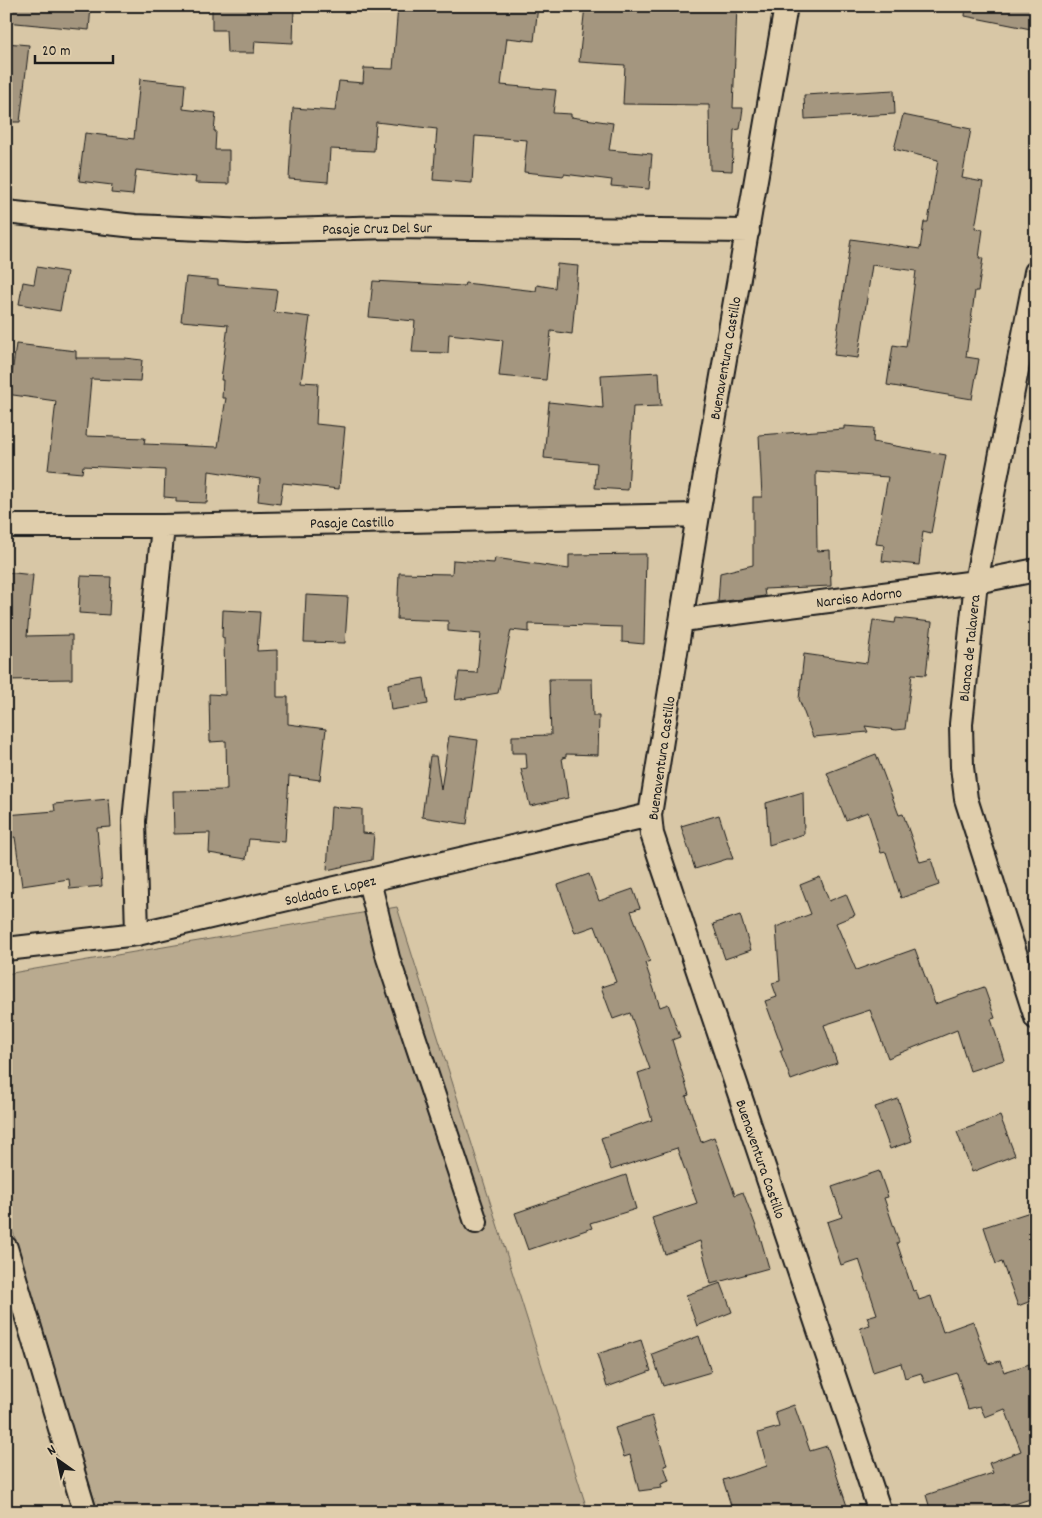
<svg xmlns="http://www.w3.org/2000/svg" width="1042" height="1518" viewBox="0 0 1042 1518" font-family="Dekko,sans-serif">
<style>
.green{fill:#b9aa8f;stroke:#6a6356}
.building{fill:#a4967f;stroke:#1c1c1c}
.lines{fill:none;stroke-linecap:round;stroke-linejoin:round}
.minor-casing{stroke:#1c1c1c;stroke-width:26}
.minor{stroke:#e0ceac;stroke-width:22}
.labels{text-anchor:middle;stroke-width:5;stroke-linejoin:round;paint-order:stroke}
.street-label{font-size:15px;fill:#1c1c1c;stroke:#e0ceac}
</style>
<rect width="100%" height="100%" fill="#d8c7a6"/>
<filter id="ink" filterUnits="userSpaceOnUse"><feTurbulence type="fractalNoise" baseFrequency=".02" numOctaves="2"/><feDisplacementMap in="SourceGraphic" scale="10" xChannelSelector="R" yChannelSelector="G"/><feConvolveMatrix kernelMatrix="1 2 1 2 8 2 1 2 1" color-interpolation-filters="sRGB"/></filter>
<g filter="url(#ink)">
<!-- green -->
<path class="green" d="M 397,907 L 588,1512 L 98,1512 L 6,1209 L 6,974 Z"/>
<!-- building -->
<path class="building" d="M 6,6 L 91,6 L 89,30 L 6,22 Z
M 212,6 L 294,6 L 293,43 L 255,41 L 254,53 L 227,53 L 226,30 L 212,30 Z
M 398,6 L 538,6 L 534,41 L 507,38 L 501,85 L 556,90 L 553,113 L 571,114 L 571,117 L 613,123 L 609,150 L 652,154 L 649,189 L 611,186 L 612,180 L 564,174 L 564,176 L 524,172 L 527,140 L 475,136 L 472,183 L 433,180 L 437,129 L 376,122 L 374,151 L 330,149 L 328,182 L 289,179 L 293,108 L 335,111 L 339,81 L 363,83 L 364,68 L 393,69 Z
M 585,6 L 737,6 L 733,108 L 743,108 L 740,129 L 734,130 L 732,171 L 710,170 L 709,105 L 623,104 L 625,65 L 579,62 Z
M 966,6 L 1036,6 L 1036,30 L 965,16 Z
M 6,43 L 29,45 L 20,122 L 6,122 Z
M 140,79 L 185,84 L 183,109 L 216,113 L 214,131 L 216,131 L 215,150 L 229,150 L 229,184 L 195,183 L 196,177 L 136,170 L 133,195 L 111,193 L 112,185 L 79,181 L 85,133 L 134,139 Z
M 894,90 L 895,114 L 805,119 L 804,95 Z
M 903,115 L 971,129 L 962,178 L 983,182 L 975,228 L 983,229 L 979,258 L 983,258 L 978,291 L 975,291 L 966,357 L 979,359 L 972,399 L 887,385 L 893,345 L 906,347 L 916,271 L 872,265 L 858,358 L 834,355 L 851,239 L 920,249 L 924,222 L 928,222 L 938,160 L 894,149 Z
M 557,264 L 578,266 L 572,334 L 551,331 L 546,380 L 499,376 L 503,340 L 449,334 L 448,353 L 412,352 L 415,321 L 369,317 L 373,281 L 464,286 L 465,283 L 536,291 L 537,285 L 555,288 Z
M 37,267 L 67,272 L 60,311 L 19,304 L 23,282 L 34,284 Z
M 186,277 L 218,280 L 218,285 L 277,290 L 274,312 L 310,317 L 301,382 L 318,383 L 316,424 L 345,427 L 339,489 L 283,483 L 280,504 L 258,501 L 260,479 L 209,471 L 207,503 L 176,502 L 176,498 L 164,497 L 165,470 L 83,466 L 82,473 L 48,470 L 56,401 L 6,394 L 6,374 L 12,374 L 16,344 L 76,351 L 76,358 L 124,358 L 142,360 L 140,381 L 91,379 L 86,436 L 145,438 L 144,444 L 218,447 L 226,398 L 222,398 L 223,380 L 221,380 L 228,325 L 181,321 Z
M 659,372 L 661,406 L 633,407 L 628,490 L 595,488 L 597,463 L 544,458 L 549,402 L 603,408 L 601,375 Z
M 844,426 L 874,428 L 873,442 L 946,455 L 931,533 L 923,531 L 919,565 L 882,561 L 884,545 L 876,544 L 888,477 L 816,472 L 817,551 L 830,550 L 831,586 L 764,589 L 765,596 L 718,602 L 720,573 L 753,565 L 753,497 L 762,497 L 759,435 L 844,429 Z
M 646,554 L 644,644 L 622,642 L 622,627 L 529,624 L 529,632 L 511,630 L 498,693 L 455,700 L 459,672 L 477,673 L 481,634 L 448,631 L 448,621 L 397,619 L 399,573 L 452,574 L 453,560 L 494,563 L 495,558 L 569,569 L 569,555 Z
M 6,572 L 33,575 L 27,636 L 72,635 L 72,679 L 6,680 Z
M 81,576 L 111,577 L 109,615 L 79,613 Z
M 306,595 L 348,597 L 345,643 L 304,642 Z
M 223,610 L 260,612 L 257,651 L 277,650 L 277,697 L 288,697 L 288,724 L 326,729 L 320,780 L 289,776 L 285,842 L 249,839 L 246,859 L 209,853 L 210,833 L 174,834 L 173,791 L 227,790 L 226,741 L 210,742 L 209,694 L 225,695 L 224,638 L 222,637 Z
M 896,618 L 932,622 L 926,675 L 912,674 L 905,729 L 896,730 L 865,726 L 868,732 L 813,737 L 799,699 L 804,654 L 867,663 L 873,620 L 895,623 Z
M 424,678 L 428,704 L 391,710 L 388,684 Z
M 549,679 L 592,679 L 593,716 L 599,716 L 598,755 L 566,754 L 566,757 L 562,758 L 568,798 L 530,806 L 521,769 L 527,768 L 526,753 L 512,753 L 512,736 L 551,735 Z
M 449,736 L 478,740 L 467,824 L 422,817 L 430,756 L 436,756 L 441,790 Z
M 876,754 L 899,815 L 903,814 L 920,862 L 931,859 L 939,885 L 901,898 L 886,852 L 881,853 L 868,812 L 846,820 L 827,773 Z
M 803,792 L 804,834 L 769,845 L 766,803 Z
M 109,799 L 111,827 L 97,828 L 102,886 L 70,889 L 69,879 L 22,886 L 15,837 L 6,838 L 6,815 L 55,811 L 54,804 Z
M 331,807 L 362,809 L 362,833 L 374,834 L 372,860 L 327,870 Z
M 719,815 L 733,859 L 727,859 L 695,869 L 681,826 Z
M 589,874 L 599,901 L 633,889 L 640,908 L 631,911 L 650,961 L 645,963 L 660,1007 L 668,1004 L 680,1037 L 672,1040 L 689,1095 L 686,1096 L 701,1142 L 714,1137 L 735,1195 L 743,1192 L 761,1240 L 769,1268 L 711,1284 L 700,1241 L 665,1254 L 652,1218 L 697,1203 L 677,1148 L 611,1170 L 601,1138 L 652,1120 L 638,1073 L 650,1069 L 630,1013 L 613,1019 L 601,987 L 616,982 L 595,926 L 575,933 L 558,885 Z
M 820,877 L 829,901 L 846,894 L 855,915 L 836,923 L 856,970 L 915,949 L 935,1004 L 984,987 L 995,1018 L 991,1019 L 1004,1060 L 970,1071 L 957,1030 L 888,1058 L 870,1010 L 824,1025 L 837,1063 L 791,1080 L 780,1050 L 783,1050 L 765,1001 L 777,997 L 772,983 L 780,981 L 776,927 L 811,914 L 800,885 Z
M 740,915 L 751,950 L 725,959 L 713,924 Z
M 898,1099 L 912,1141 L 890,1149 L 875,1107 Z
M 1000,1116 L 1015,1155 L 972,1172 L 957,1132 Z
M 879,1171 L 888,1197 L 884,1198 L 899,1242 L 897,1243 L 913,1291 L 916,1290 L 919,1300 L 931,1296 L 943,1332 L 973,1321 L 988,1364 L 1000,1361 L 1004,1372 L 1036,1362 L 1036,1497 L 1006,1507 L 1004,1504 L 981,1512 L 931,1512 L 926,1495 L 993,1473 L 989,1463 L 1021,1451 L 1005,1409 L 985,1417 L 980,1406 L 968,1409 L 957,1373 L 925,1383 L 921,1373 L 905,1378 L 901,1363 L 873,1372 L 860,1328 L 870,1325 L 867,1317 L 877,1314 L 859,1259 L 841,1265 L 827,1222 L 842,1217 L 832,1187 Z
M 626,1175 L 636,1209 L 590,1223 L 592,1228 L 528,1250 L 515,1213 Z
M 1030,1212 L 1036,1229 L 1036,1299 L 1018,1306 L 1002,1262 L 996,1264 L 984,1227 Z
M 721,1283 L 732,1312 L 697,1326 L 686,1295 Z
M 699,1336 L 711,1372 L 663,1386 L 652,1354 Z
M 641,1340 L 651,1371 L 607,1387 L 597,1354 Z
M 794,1405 L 810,1451 L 827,1446 L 849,1512 L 733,1512 L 723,1480 L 767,1466 L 758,1433 L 779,1427 L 775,1412 Z
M 652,1416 L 667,1465 L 664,1466 L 669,1481 L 661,1484 L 662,1488 L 639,1491 L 630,1455 L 624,1457 L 615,1428 Z"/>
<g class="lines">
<defs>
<path id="minor" d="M 786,6 L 698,515 L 650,815 L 652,834 L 880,1512
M 6,212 L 135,226 L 247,231 L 389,227 L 748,231
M 1036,272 L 976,582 L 961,724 L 962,767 L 966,799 L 1036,1018
M 6,526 L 163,526 L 698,515
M 682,620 L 976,582 L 1036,570
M 369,881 L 388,958 L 476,1222
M 137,934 L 134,821 L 163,526
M 6,949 L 137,934 L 650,815
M 6,1248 L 85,1512"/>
</defs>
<!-- minor casing -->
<use href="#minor" class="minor-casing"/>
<!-- minor -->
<use href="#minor" class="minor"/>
</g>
</g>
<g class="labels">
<!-- street labels -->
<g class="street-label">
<text transform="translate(377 228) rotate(-1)" y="5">Pasaje Cruz Del Sur</text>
<text transform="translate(725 358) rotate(-80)" y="5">Buenaventura Castillo</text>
<text transform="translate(352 522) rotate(-1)" y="5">Pasaje Castillo</text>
<text transform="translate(859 597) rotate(-7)" y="5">Narciso Adorno</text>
<text transform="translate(969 648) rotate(-84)" y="5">Blanca de Talavera</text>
<text transform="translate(661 758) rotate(-82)" y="5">Buenaventura Castillo</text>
<text transform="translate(330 890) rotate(-13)" y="5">Soldado E. Lopez</text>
<text transform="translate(761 1159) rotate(71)" y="5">Buenaventura Castillo</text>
</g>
</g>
<!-- margin -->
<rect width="1042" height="1518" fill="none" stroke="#e0ceac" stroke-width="25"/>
<rect x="12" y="12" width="1017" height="1493" fill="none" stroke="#1c1c1c" stroke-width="2" filter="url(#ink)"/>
<!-- north arrow -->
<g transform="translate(58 1460) rotate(327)" stroke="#e0ceac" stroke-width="4" paint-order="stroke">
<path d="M0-4L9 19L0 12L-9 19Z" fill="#1c1c1c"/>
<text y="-8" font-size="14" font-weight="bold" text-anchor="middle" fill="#1c1c1c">N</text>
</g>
<!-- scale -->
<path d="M35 55v8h78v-8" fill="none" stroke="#1c1c1c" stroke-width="2.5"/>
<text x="42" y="55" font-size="15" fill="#1c1c1c" stroke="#e0ceac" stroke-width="4" paint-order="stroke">20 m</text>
</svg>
